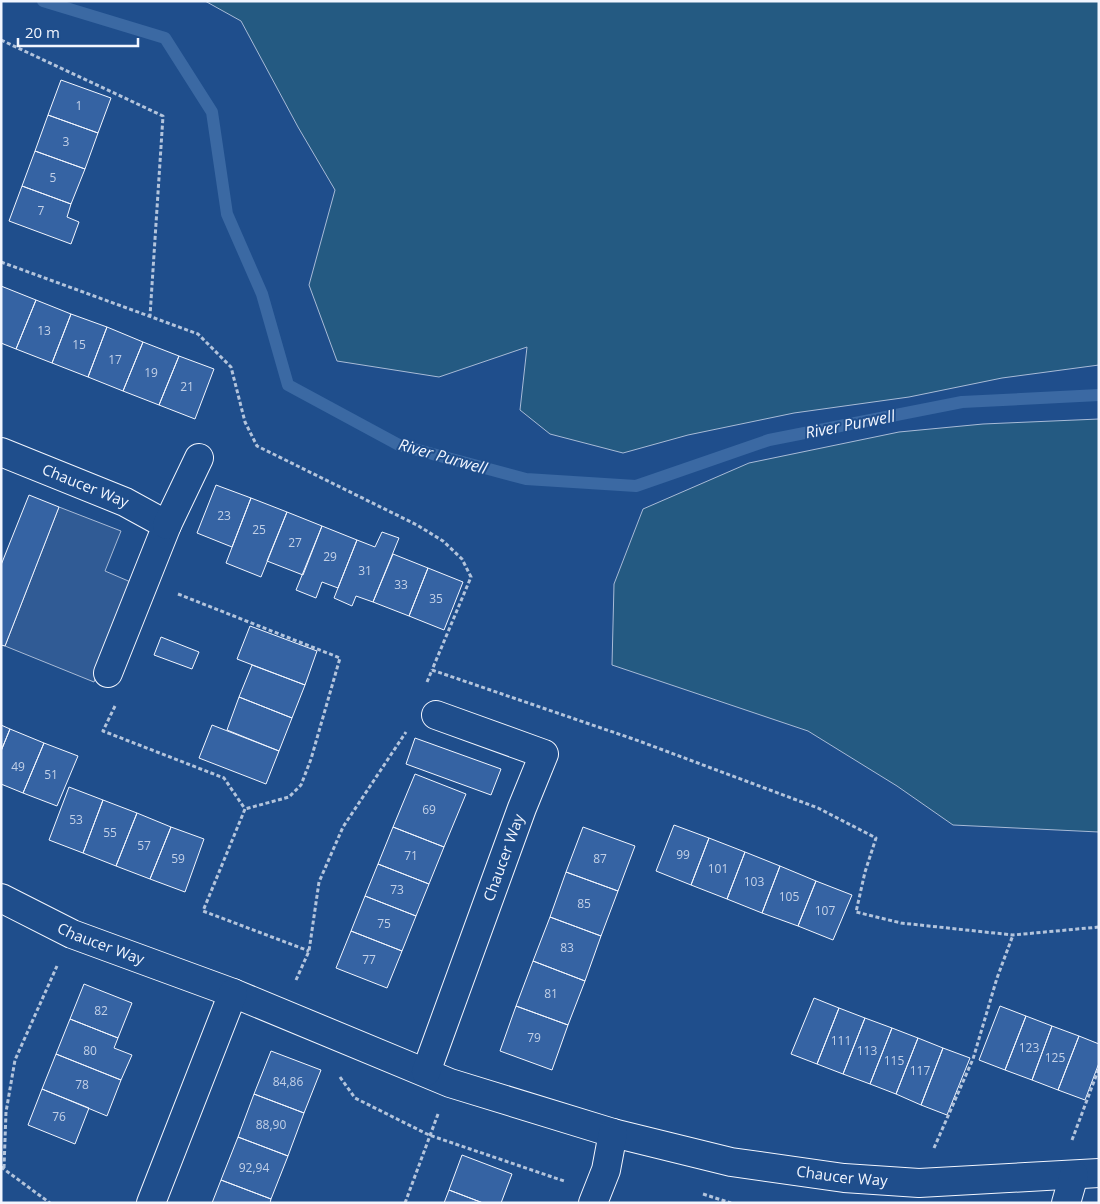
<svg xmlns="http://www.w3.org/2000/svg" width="1100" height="1204" viewBox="0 0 1100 1204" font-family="'Open Sans',sans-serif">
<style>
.green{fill:#245a82;stroke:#a8bbd7}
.parking{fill:#305b95;stroke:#a8bbd7}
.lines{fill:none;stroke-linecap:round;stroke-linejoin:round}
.stream{stroke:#3b69a3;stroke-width:12}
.building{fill:#3563a3;stroke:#f2f6ff}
.street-casing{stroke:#f2f6ff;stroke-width:30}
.path{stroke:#b3c4dc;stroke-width:3;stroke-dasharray:4 2.5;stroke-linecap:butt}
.street{stroke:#1f4e8c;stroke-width:28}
.labels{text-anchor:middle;stroke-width:4;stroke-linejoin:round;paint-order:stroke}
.number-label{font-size:12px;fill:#c3d1e8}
.street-label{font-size:15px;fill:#f2f6ff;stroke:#1f4e8c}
.water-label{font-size:16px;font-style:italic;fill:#f2f6ff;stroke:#1f4e8c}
</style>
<rect width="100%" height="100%" fill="#1f4e8c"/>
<!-- green -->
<path class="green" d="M 205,1 L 1099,1 L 1099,365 L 1002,378 L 909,397 L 794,413 L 688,435 L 623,453 L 550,434 L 520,410 L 527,347 L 439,377 L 337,361 L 309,285 L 335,190 L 298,127 L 241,21 Z
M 1099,419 L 1099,832 L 953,825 L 897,786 L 808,731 L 612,665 L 614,584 L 643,509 L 749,463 L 899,432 L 983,424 Z"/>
<!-- parking -->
<path class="parking" d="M 59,507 L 121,531 L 105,571 L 133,583 L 94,682 L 5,646 Z"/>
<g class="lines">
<!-- stream -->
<path class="stream" d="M 43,1 L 165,38 L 212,112 L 227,214 L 262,294 L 288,385 L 399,445 L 526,479 L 636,486 L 769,440 L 962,402 L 1099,395"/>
</g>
<!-- building -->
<path class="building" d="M 61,80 L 111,98 L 98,133 L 48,115 Z
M 48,115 L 98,133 L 85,169 L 35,151 Z
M 35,151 L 85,169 L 71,204 L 22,186 Z
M 22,186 L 71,204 L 67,217 L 79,222 L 71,244 L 9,221 Z
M 1,286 L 36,300 L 16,349 L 1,343 Z
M 36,300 L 71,314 L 52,363 L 16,349 Z
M 71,314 L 107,327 L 88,377 L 52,363 Z
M 107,327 L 143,342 L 123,391 L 88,377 Z
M 143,342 L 179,356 L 159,405 L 123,391 Z
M 179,356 L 214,369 L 195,419 L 159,405 Z
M 216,485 L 251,498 L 232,547 L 197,533 Z
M 29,495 L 59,507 L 5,646 L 1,645 L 1,565 Z
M 251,498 L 287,512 L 261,577 L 226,563 Z
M 287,512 L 322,526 L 303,575 L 267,561 Z
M 322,526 L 357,540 L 338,588 L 322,582 L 316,598 L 296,590 Z
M 382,532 L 399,538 L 373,602 L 356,596 L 352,606 L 334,598 L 357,540 L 375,547 Z
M 393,554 L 428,568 L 409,616 L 373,602 Z
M 428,568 L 463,582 L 444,630 L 409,616 Z
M 250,626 L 317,651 L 305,685 L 237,659 Z
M 161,637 L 199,652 L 192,669 L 154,655 Z
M 252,665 L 305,685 L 292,718 L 239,697 Z
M 239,697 L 292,718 L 279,751 L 227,730 Z
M 1,725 L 10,729 L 1,751 Z
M 212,725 L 279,751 L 266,784 L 199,758 Z
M 10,729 L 44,743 L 23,793 L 1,784 L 1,751 Z
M 415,738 L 501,769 L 491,795 L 406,764 Z
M 44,743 L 78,756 L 57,806 L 23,793 Z
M 415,774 L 466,794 L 444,847 L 393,827 Z
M 69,787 L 103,800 L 83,853 L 49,840 Z
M 103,800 L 137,813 L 116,866 L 83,853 Z
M 137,813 L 171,827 L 150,879 L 116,866 Z
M 674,825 L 709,838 L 691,885 L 656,871 Z
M 171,827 L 204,839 L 185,892 L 150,879 Z
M 393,827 L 444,847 L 429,884 L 378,864 Z
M 583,827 L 635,846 L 618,891 L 566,872 Z
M 709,838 L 745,852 L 727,899 L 691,885 Z
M 745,852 L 780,866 L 762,913 L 727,899 Z
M 378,864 L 429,884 L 416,916 L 365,896 Z
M 780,866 L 816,881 L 798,926 L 762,913 Z
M 566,872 L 618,891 L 601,936 L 550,917 Z
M 816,881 L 852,895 L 833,940 L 798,926 Z
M 365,896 L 416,916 L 402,951 L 351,931 Z
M 550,917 L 601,936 L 585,981 L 533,961 Z
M 351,931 L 402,951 L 387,988 L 336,968 Z
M 533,961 L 585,981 L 568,1025 L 516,1006 Z
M 84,984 L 132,1003 L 118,1038 L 70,1019 Z
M 814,998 L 839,1008 L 817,1064 L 791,1054 Z
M 516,1006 L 568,1025 L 552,1070 L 500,1051 Z
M 1000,1006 L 1026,1016 L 1005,1070 L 979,1060 Z
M 839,1008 L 865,1018 L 843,1074 L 817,1064 Z
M 1026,1016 L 1052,1026 L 1032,1080 L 1005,1070 Z
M 865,1018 L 892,1028 L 870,1084 L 843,1074 Z
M 70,1019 L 118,1038 L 114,1048 L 132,1055 L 121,1080 L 56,1054 Z
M 1052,1026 L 1079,1036 L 1058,1090 L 1032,1080 Z
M 892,1028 L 918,1038 L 896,1094 L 870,1084 Z
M 1079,1036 L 1099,1044 L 1099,1063 L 1085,1100 L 1058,1090 Z
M 918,1038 L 943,1048 L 921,1105 L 896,1094 Z
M 943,1048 L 970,1058 L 947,1115 L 921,1105 Z
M 271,1051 L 321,1070 L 304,1113 L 254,1094 Z
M 56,1054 L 121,1080 L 107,1116 L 42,1089 Z
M 42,1089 L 89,1108 L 75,1144 L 28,1125 Z
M 254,1094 L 304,1113 L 288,1156 L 238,1137 Z
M 238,1137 L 288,1156 L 271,1199 L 221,1180 Z
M 462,1155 L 512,1174 L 501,1203 L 483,1203 L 449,1190 Z
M 221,1180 L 271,1199 L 270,1203 L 212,1203 Z
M 449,1190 L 483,1203 L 444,1203 Z"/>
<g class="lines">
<defs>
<g id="street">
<path id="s1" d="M 1,452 L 125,502 L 167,525 L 108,673"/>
<path d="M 167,525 L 199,458"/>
<path id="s2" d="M 1,898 L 72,934 L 233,993 L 450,1083 L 613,1133 L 731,1162 L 844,1178 L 919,1183 L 1099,1173"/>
<path id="s3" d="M 426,1072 L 522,808 L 544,754 L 436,715"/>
<path d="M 151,1203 L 233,993"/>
<path d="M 593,1203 L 606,1170 L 613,1133"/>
<path d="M 1066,1203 L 1074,1175"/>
</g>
</defs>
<!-- street casing -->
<use href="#street" class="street-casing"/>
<!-- path -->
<path class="path" d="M 1,40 L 163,116 L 150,316
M 1,262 L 198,334 L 231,367 L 245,422 L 257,446 L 417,525 L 443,541 L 462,559 L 471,577 L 432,670
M 178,594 L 340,658 L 311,759 L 301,785 L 289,797 L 245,809
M 427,682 L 432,670 L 639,741 L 818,808 L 876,838 L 865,872 L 856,912 L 901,923 L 1013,935 L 1099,927
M 115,706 L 103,731 L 224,778 L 245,809 L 203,911 L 309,951
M 296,980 L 309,951 L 319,882 L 343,827 L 406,732
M 340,1077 L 355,1098 L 429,1135 L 564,1181
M 1072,1140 L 1099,1068
M 934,1148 L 973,1059 L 997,978 L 1013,935
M 1,1167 L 50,1203
M 4,1168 L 6,1112 L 15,1060 L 57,966
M 703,1194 L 731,1203
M 405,1203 L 438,1114"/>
<!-- street -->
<use href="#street" class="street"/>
</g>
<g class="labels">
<!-- number labels -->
<g class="number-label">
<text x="79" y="110">1</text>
<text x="66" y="146">3</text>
<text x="53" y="182">5</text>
<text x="41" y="215">7</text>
<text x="44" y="335">13</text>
<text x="79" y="349">15</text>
<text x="115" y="364">17</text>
<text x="151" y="377">19</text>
<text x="187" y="391">21</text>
<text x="224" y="520">23</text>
<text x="259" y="534">25</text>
<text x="295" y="547">27</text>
<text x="330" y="561">29</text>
<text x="365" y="575">31</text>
<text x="401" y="589">33</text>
<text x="436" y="603">35</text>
<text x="18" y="771">49</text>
<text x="51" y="779">51</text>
<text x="429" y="814">69</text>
<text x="76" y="824">53</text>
<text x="110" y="837">55</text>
<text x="144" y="850">57</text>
<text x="683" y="859">99</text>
<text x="411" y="860">71</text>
<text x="178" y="863">59</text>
<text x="600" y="863">87</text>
<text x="718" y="873">101</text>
<text x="754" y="886">103</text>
<text x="397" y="894">73</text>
<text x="789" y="901">105</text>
<text x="584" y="908">85</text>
<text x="825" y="915">107</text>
<text x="384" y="928">75</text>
<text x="567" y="952">83</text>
<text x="369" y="964">77</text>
<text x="551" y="998">81</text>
<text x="101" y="1015">82</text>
<text x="534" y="1042">79</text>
<text x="841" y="1045">111</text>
<text x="1029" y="1052">123</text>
<text x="90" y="1055">80</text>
<text x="867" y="1055">113</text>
<text x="1055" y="1062">125</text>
<text x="894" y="1065">115</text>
<text x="920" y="1075">117</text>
<text x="288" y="1086">84,86</text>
<text x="82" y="1089">78</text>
<text x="59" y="1121">76</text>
<text x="271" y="1129">88,90</text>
<text x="254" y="1172">92,94</text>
</g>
<!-- street labels -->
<g class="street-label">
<text dy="5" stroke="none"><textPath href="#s1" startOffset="91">Chaucer Way</textPath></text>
<text dy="5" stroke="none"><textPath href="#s3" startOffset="228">Chaucer Way</textPath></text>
<text dy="5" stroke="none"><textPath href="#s2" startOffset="110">Chaucer Way</textPath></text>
<text dy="5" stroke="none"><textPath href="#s2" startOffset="890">Chaucer Way</textPath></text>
</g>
<!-- water labels -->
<g class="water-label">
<text transform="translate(850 424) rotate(-11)" y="6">River Purwell</text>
<text transform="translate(443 456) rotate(16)" y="6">River Purwell</text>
</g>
</g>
<!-- border -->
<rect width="1100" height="1204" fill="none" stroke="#f2f6ff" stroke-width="5"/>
<!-- scale -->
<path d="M18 38v8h120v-8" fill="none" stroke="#f2f6ff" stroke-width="2.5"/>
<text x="25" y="38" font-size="15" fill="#f2f6ff" stroke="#1f4e8c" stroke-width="4" paint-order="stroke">20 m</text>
</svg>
